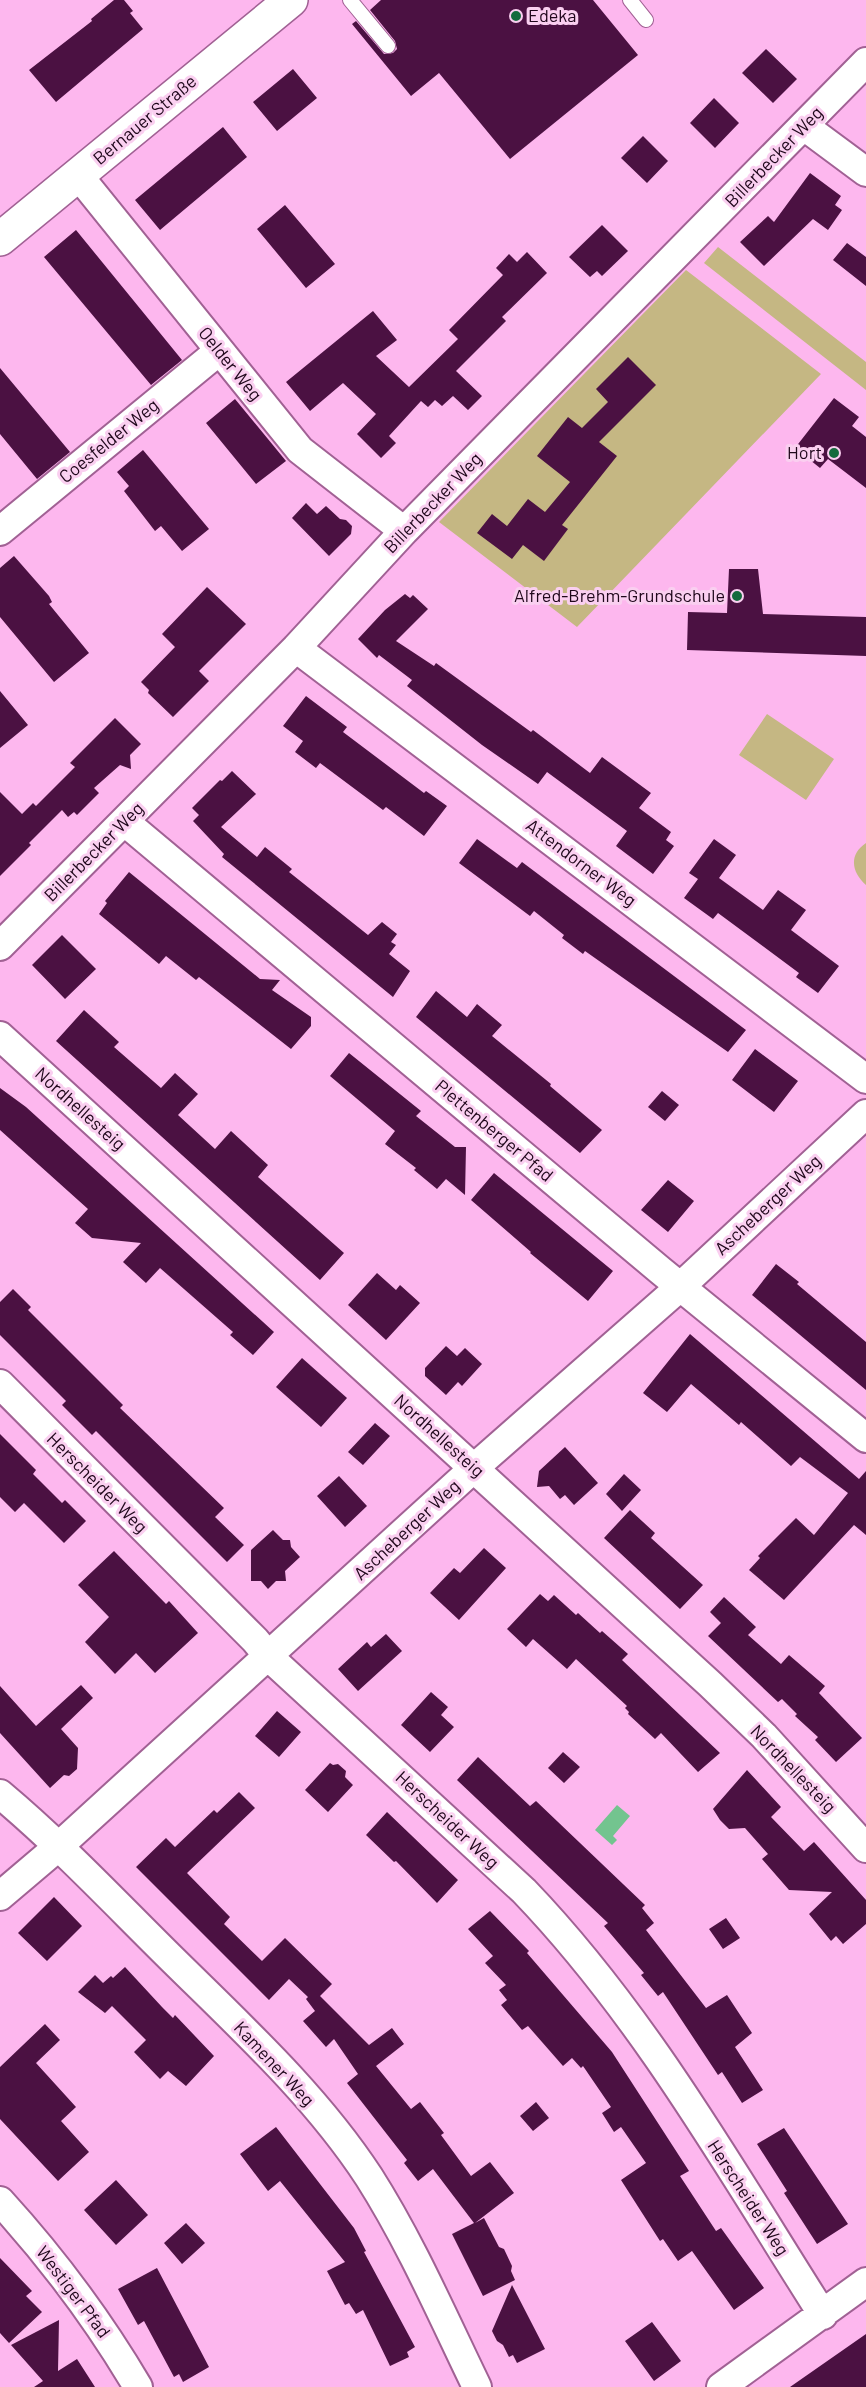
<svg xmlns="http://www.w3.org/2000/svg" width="866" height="2387" viewBox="0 0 866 2387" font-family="Barlow,sans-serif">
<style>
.green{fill:#c5b783}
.water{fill:#73c48f}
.building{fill:#4b1142}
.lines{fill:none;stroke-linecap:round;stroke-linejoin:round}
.service-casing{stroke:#a16194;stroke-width:16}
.minor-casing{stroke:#a16194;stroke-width:32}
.secondary-casing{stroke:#a16194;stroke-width:36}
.service{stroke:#fff;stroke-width:14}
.minor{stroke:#fff;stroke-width:28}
.secondary{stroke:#fff;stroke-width:33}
.poi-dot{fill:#156b3d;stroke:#facff0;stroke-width:2}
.labels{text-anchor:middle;stroke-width:6;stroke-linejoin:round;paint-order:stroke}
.poi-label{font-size:18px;fill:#1f071b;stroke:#facff0;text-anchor:end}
.street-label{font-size:18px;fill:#1f071b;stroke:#facff0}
</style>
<rect width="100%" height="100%" fill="#fdb7ee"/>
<!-- green -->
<path class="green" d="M 718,247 L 866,362 L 866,390 L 704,263 Z
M 686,270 L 821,374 L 577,627 L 439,522 Z
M 767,714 L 834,759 L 806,800 L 739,755 Z
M 866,843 L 866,885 C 852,873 848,855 866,843 Z"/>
<!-- water -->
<path class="water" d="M 617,1805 L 630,1816 L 613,1836 L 617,1840 L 612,1845 L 595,1830 Z"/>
<!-- building -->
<path class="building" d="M 114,0 L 124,0 L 133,11 L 130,13 L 143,29 L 56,102 L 29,70 L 92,21 L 91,19 Z
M 381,0 L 593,0 L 638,55 L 510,159 L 439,73 L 411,96 L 352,24 L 356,21 L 384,54 L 393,53 L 397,49 L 395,41 L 370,10 Z
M 766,49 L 797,79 L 773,103 L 742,73 Z
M 293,69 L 317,98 L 277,131 L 253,102 Z
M 714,98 L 739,123 L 715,148 L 690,123 Z
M 223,127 L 247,157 L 160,230 L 135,200 Z
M 643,136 L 668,161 L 647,183 L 621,158 Z
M 810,173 L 841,196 L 835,205 L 842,210 L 828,230 L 813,219 L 764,266 L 740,242 L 768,216 L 774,222 Z
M 285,205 L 335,264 L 306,288 L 257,229 Z
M 602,225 L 628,251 L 602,276 L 597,271 L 590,277 L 569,257 Z
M 76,230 L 182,360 L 151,385 L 44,257 Z
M 847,243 L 866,257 L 866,286 L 833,260 Z
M 527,252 L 547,273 L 502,317 L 506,321 L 456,371 L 482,396 L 468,410 L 453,396 L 442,406 L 435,400 L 428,407 L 421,401 L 389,436 L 396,443 L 381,458 L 357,434 L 376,414 L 343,383 L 310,411 L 286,382 L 373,311 L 397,340 L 376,356 L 409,387 L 458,339 L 449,330 L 503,275 L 496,268 L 509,254 L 517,262 Z
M 628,357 L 656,385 L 599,442 L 617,456 L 562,525 L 568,529 L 544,561 L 523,545 L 512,559 L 477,533 L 492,514 L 507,526 L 528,499 L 545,512 L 570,482 L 537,456 L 568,417 L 582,428 L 608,402 L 596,389 Z
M 0,368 L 70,452 L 37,479 L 0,434 Z
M 834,398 L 859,417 L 852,426 L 866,437 L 866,488 L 828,459 L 820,468 L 795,448 Z
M 235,399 L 286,461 L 256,484 L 206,423 Z
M 143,450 L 209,529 L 182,551 L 161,526 L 155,531 L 124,491 L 129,486 L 117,472 Z
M 306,503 L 317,514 L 326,506 L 340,519 L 346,520 L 352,526 L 351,534 L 329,556 L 292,518 Z
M 14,556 L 49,596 L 52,602 L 49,604 L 89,653 L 54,682 L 0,617 L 0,568 Z
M 729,569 L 758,569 L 763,614 L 866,617 L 866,656 L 687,650 L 688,612 L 727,613 Z
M 207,587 L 246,624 L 199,671 L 209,681 L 173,717 L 148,693 L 149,690 L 141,682 L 175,647 L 162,634 Z
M 405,594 L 410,598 L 413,595 L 428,609 L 396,641 L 434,666 L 436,663 L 531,732 L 533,730 L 590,773 L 602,757 L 651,793 L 639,808 L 671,832 L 666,840 L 674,846 L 653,874 L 616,846 L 627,831 L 547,772 L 538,784 L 482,745 L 407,686 L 412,680 L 379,655 L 377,658 L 358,639 L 385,610 Z
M 0,691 L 28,725 L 0,748 Z
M 306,696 L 347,727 L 343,732 L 424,793 L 426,791 L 447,806 L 424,836 L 386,807 L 383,810 L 320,763 L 316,768 L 295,752 L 303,741 L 283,726 Z
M 115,718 L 141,744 L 130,755 L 131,769 L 120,765 L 94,788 L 99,793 L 77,815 L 74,812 L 68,817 L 62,810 L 29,843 L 31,845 L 0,876 L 0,792 L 22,814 L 33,803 L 36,806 L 75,767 L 70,763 Z
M 232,771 L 256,794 L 221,827 L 257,857 L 265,847 L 292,869 L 289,872 L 368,935 L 382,922 L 397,934 L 391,942 L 396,945 L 389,954 L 410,971 L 393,997 L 222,857 L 224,854 L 193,821 L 199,815 L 192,808 L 220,780 L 222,781 Z
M 477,839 L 517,868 L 522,862 L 746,1030 L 728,1052 L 585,951 L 583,954 L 562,938 L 564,935 L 534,911 L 530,916 L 459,863 Z
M 714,839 L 736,855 L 719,878 L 763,910 L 778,890 L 806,910 L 791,930 L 839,966 L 818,993 L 796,977 L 799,973 L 718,913 L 713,919 L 684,898 L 698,879 L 689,873 Z
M 129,872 L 260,979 L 280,980 L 272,990 L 311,1017 L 311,1026 L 291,1049 L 199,977 L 196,980 L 166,956 L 159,964 L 99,914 L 107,903 L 105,901 Z
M 62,935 L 96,969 L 65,999 L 32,965 Z
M 436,991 L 467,1017 L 477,1004 L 502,1025 L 492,1036 L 551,1084 L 550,1086 L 602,1130 L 580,1153 L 416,1017 Z
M 84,1010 L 119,1042 L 114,1047 L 161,1088 L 175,1073 L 198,1094 L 178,1115 L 215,1149 L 231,1131 L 268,1165 L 258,1177 L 344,1253 L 320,1280 L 56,1041 Z
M 755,1049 L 798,1081 L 774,1112 L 732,1080 Z
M 349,1053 L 421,1111 L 416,1116 L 455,1147 L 466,1147 L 465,1195 L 446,1179 L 437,1189 L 414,1170 L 416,1168 L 385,1144 L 395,1131 L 330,1076 Z
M 0,1088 L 26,1107 L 274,1332 L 253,1355 L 230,1335 L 233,1332 L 160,1268 L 146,1283 L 123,1262 L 141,1243 L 92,1238 L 75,1223 L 88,1209 L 0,1130 Z
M 662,1091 L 679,1105 L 665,1121 L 648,1107 Z
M 494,1173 L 613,1271 L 588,1301 L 530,1253 L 531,1252 L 471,1200 Z
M 668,1180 L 694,1201 L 668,1232 L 641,1210 Z
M 776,1264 L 799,1282 L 797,1284 L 866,1342 L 866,1390 L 752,1295 Z
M 377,1273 L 396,1290 L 400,1285 L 420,1303 L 386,1340 L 348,1305 Z
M 13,1289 L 31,1307 L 28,1310 L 123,1405 L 120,1408 L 224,1508 L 215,1517 L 244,1545 L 227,1562 L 96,1431 L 92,1435 L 62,1405 L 66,1401 L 0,1335 L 0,1302 Z
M 690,1334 L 859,1479 L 866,1471 L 866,1535 L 854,1525 L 784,1600 L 749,1570 L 760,1558 L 758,1556 L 796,1518 L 814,1535 L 848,1493 L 800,1457 L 791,1466 L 741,1422 L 739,1425 L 691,1384 L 667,1412 L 643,1393 Z
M 446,1346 L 457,1356 L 465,1348 L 482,1364 L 462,1386 L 458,1382 L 446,1395 L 425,1376 L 425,1368 Z
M 302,1358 L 347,1398 L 321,1427 L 276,1387 Z
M 375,1423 L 390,1436 L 363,1465 L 348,1452 Z
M 0,1434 L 36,1470 L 33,1474 L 62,1503 L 65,1500 L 86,1521 L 64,1543 L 24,1503 L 15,1512 L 0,1497 Z
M 565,1447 L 598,1483 L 574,1505 L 565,1495 L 560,1499 L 549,1486 L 537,1487 L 539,1471 Z
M 624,1474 L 641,1490 L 622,1511 L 606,1494 Z
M 339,1476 L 367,1506 L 345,1527 L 317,1496 Z
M 630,1510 L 655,1533 L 651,1538 L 703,1585 L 680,1609 L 604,1538 Z
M 273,1530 L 283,1540 L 290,1540 L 291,1547 L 300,1557 L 285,1571 L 286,1581 L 276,1581 L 268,1589 L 261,1581 L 251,1581 L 251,1550 Z
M 484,1548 L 506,1568 L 459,1620 L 430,1593 L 454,1568 L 460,1573 Z
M 114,1551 L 166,1604 L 169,1601 L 198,1633 L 155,1673 L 136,1653 L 115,1674 L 85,1642 L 109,1617 L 78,1585 Z
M 540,1594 L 548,1601 L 554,1595 L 576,1615 L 578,1613 L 600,1633 L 602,1631 L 628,1654 L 622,1660 L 720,1753 L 698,1772 L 661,1733 L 655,1739 L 628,1714 L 629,1712 L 625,1708 L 627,1706 L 576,1659 L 567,1669 L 533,1639 L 526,1647 L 507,1629 Z
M 724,1597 L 756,1627 L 748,1635 L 781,1664 L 789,1655 L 825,1686 L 819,1693 L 862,1738 L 836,1762 L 815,1740 L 818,1737 L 795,1716 L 797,1714 L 782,1699 L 778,1702 L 708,1636 L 721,1623 L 710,1612 Z
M 386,1634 L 402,1651 L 358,1691 L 338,1669 L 367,1642 L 371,1647 Z
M 81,1685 L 93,1698 L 61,1729 L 78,1748 L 77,1769 L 69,1776 L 64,1775 L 50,1788 L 0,1733 L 0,1686 L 36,1726 Z
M 431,1692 L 448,1707 L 441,1715 L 454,1727 L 430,1752 L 401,1725 Z
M 277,1711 L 301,1732 L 279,1757 L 255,1736 Z
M 563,1752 L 580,1767 L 564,1783 L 548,1768 Z
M 478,1757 L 530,1806 L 536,1801 L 645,1905 L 642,1908 L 654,1923 L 646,1930 L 706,2008 L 727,1995 L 752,2033 L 735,2047 L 763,2090 L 742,2103 L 722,2072 L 718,2075 L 663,1992 L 658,1996 L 641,1975 L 644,1973 L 604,1926 L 608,1923 L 457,1780 Z
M 330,1763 L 333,1765 L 338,1764 L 346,1771 L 345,1777 L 353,1785 L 328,1812 L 305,1790 Z
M 747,1770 L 781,1807 L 771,1817 L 804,1851 L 814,1842 L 866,1900 L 866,1924 L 843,1944 L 836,1936 L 831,1941 L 809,1914 L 832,1892 L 789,1890 L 762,1859 L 768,1854 L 745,1828 L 729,1829 L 720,1820 L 713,1809 Z
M 239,1792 L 255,1808 L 187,1873 L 230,1917 L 224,1924 L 262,1961 L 285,1938 L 332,1984 L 320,1996 L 369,2045 L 392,2028 L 404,2044 L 376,2066 L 411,2109 L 420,2102 L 444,2133 L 441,2135 L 471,2176 L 490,2162 L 514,2193 L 475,2223 L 484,2218 L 499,2247 L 504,2249 L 512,2266 L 511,2271 L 515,2280 L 483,2296 L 452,2234 L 474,2223 L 433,2169 L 418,2181 L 404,2163 L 407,2160 L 347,2083 L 358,2074 L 334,2039 L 326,2047 L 303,2021 L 315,2011 L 306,1999 L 308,1997 L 289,1979 L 269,2000 L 136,1867 L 166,1838 L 175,1847 L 214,1810 L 217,1813 Z
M 387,1812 L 458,1880 L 437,1903 L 396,1861 L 394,1862 L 366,1835 Z
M 54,1897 L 82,1926 L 47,1961 L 18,1933 Z
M 490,1911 L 529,1951 L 527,1953 L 612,2052 L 689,2171 L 680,2176 L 716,2231 L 721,2228 L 764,2288 L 734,2310 L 692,2251 L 678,2261 L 663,2239 L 660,2241 L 621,2180 L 646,2163 L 621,2127 L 614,2132 L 602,2113 L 611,2107 L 583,2066 L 581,2068 L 572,2058 L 563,2066 L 528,2026 L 522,2030 L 501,2005 L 507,2000 L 499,1990 L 506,1985 L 485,1963 L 493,1956 L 468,1929 Z
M 726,1918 L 740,1938 L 723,1949 L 709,1929 Z
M 125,1967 L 162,2007 L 173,2018 L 175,2015 L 214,2056 L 186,2086 L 168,2071 L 160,2079 L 134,2052 L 146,2040 L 112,2006 L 105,2013 L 78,1992 L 95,1975 L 103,1983 L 111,1976 L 113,1978 Z
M 45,2024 L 60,2040 L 36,2063 L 76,2107 L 61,2121 L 89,2152 L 58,2181 L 0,2119 L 0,2067 Z
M 536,2102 L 549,2118 L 533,2131 L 520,2116 Z
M 276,2127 L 354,2228 L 366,2251 L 364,2252 L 415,2347 L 407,2352 L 409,2357 L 390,2366 L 363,2310 L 356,2314 L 349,2303 L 345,2305 L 327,2271 L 345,2262 L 280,2181 L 268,2191 L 240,2154 Z
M 784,2128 L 848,2224 L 817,2244 L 784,2193 L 787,2191 L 757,2144 Z
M 116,2180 L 148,2215 L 116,2245 L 84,2210 Z
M 186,2223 L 205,2243 L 182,2264 L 164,2243 Z
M 0,2258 L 32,2291 L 26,2296 L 42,2312 L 9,2343 L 0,2333 Z
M 157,2268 L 209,2367 L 183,2382 L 179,2374 L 174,2377 L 144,2321 L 138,2325 L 118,2289 Z
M 512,2285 L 545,2349 L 517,2363 L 513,2355 L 509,2357 L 503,2345 L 497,2341 L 492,2331 Z
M 59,2320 L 58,2371 L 77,2359 L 95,2387 L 34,2387 L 43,2381 L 11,2345 Z
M 652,2322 L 681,2361 L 654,2381 L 625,2341 Z
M 866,2334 L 866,2387 L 790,2387 Z"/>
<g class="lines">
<defs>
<path id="service" d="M 350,0 L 388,46
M 630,0 L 646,20"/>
<path id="minor" d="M 804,126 L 866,172
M 78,175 L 300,450 L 404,531
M 0,531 L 219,351
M 296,648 L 866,1079
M 125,822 L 661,1271 L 866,1438
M 0,946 L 296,648 L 404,531 L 866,62
M 0,1036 L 710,1684 L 764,1736 L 866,1848
M 0,1384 L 255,1640 L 269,1657 L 524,1891 C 644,2016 730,2169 823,2315
M 0,1794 C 62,1846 117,1905 174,1961 C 243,2029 316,2096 369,2177 C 411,2243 443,2317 477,2387
M 0,1896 L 59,1846 L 474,1468 L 680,1287 L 866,1114
M 0,2201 C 52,2258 99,2321 138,2387
M 721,2387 L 866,2282"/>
<path id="secondary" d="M 0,239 L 291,0"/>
</defs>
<!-- service casing -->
<use href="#service" class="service-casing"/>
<!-- minor casing -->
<use href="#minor" class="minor-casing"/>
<!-- secondary casing -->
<use href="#secondary" class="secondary-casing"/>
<!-- service -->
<use href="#service" class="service"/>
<!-- minor -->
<use href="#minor" class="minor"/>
<!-- secondary -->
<use href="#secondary" class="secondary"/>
</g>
<!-- markers -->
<g class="poi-dot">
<circle cx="516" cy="16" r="6"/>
<circle cx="834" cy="453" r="6"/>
<circle cx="737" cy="596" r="6"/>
</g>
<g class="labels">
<!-- poi labels -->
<g class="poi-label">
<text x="528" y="22" text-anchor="start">Edeka</text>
<text x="822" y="459">Hort</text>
<text x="725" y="602">Alfred-Brehm-Grundschule</text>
</g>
<!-- street labels -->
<g class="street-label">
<text transform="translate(145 120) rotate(-40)" y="6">Bernauer Straße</text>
<text transform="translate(774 157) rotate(-46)" y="6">Billerbecker Weg</text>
<text transform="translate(230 364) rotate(51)" y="6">Oelder Weg</text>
<text transform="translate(109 441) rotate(-39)" y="6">Coesfelder Weg</text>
<text transform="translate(433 503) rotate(-46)" y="6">Billerbecker Weg</text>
<text transform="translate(94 852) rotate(-45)" y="6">Billerbecker Weg</text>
<text transform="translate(581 863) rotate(37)" y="6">Attendorner Weg</text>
<text transform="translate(80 1109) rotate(42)" y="6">Nordhellesteig</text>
<text transform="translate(494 1131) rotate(40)" y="6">Plettenberger Pfad</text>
<text transform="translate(768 1205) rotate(-43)" y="6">Ascheberger Weg</text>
<text transform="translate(439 1436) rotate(42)" y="6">Nordhellesteig</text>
<text transform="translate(97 1483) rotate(45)" y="6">Herscheider Weg</text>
<text transform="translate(407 1530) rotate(-43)" y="6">Ascheberger Weg</text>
<text transform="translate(793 1769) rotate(46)" y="6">Nordhellesteig</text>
<text transform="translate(447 1820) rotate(43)" y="6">Herscheider Weg</text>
<text transform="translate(274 2064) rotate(47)" y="6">Kamener Weg</text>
<text transform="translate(748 2198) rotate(57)" y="6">Herscheider Weg</text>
<text transform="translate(73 2292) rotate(53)" y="6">Westiger Pfad</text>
</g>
</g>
</svg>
